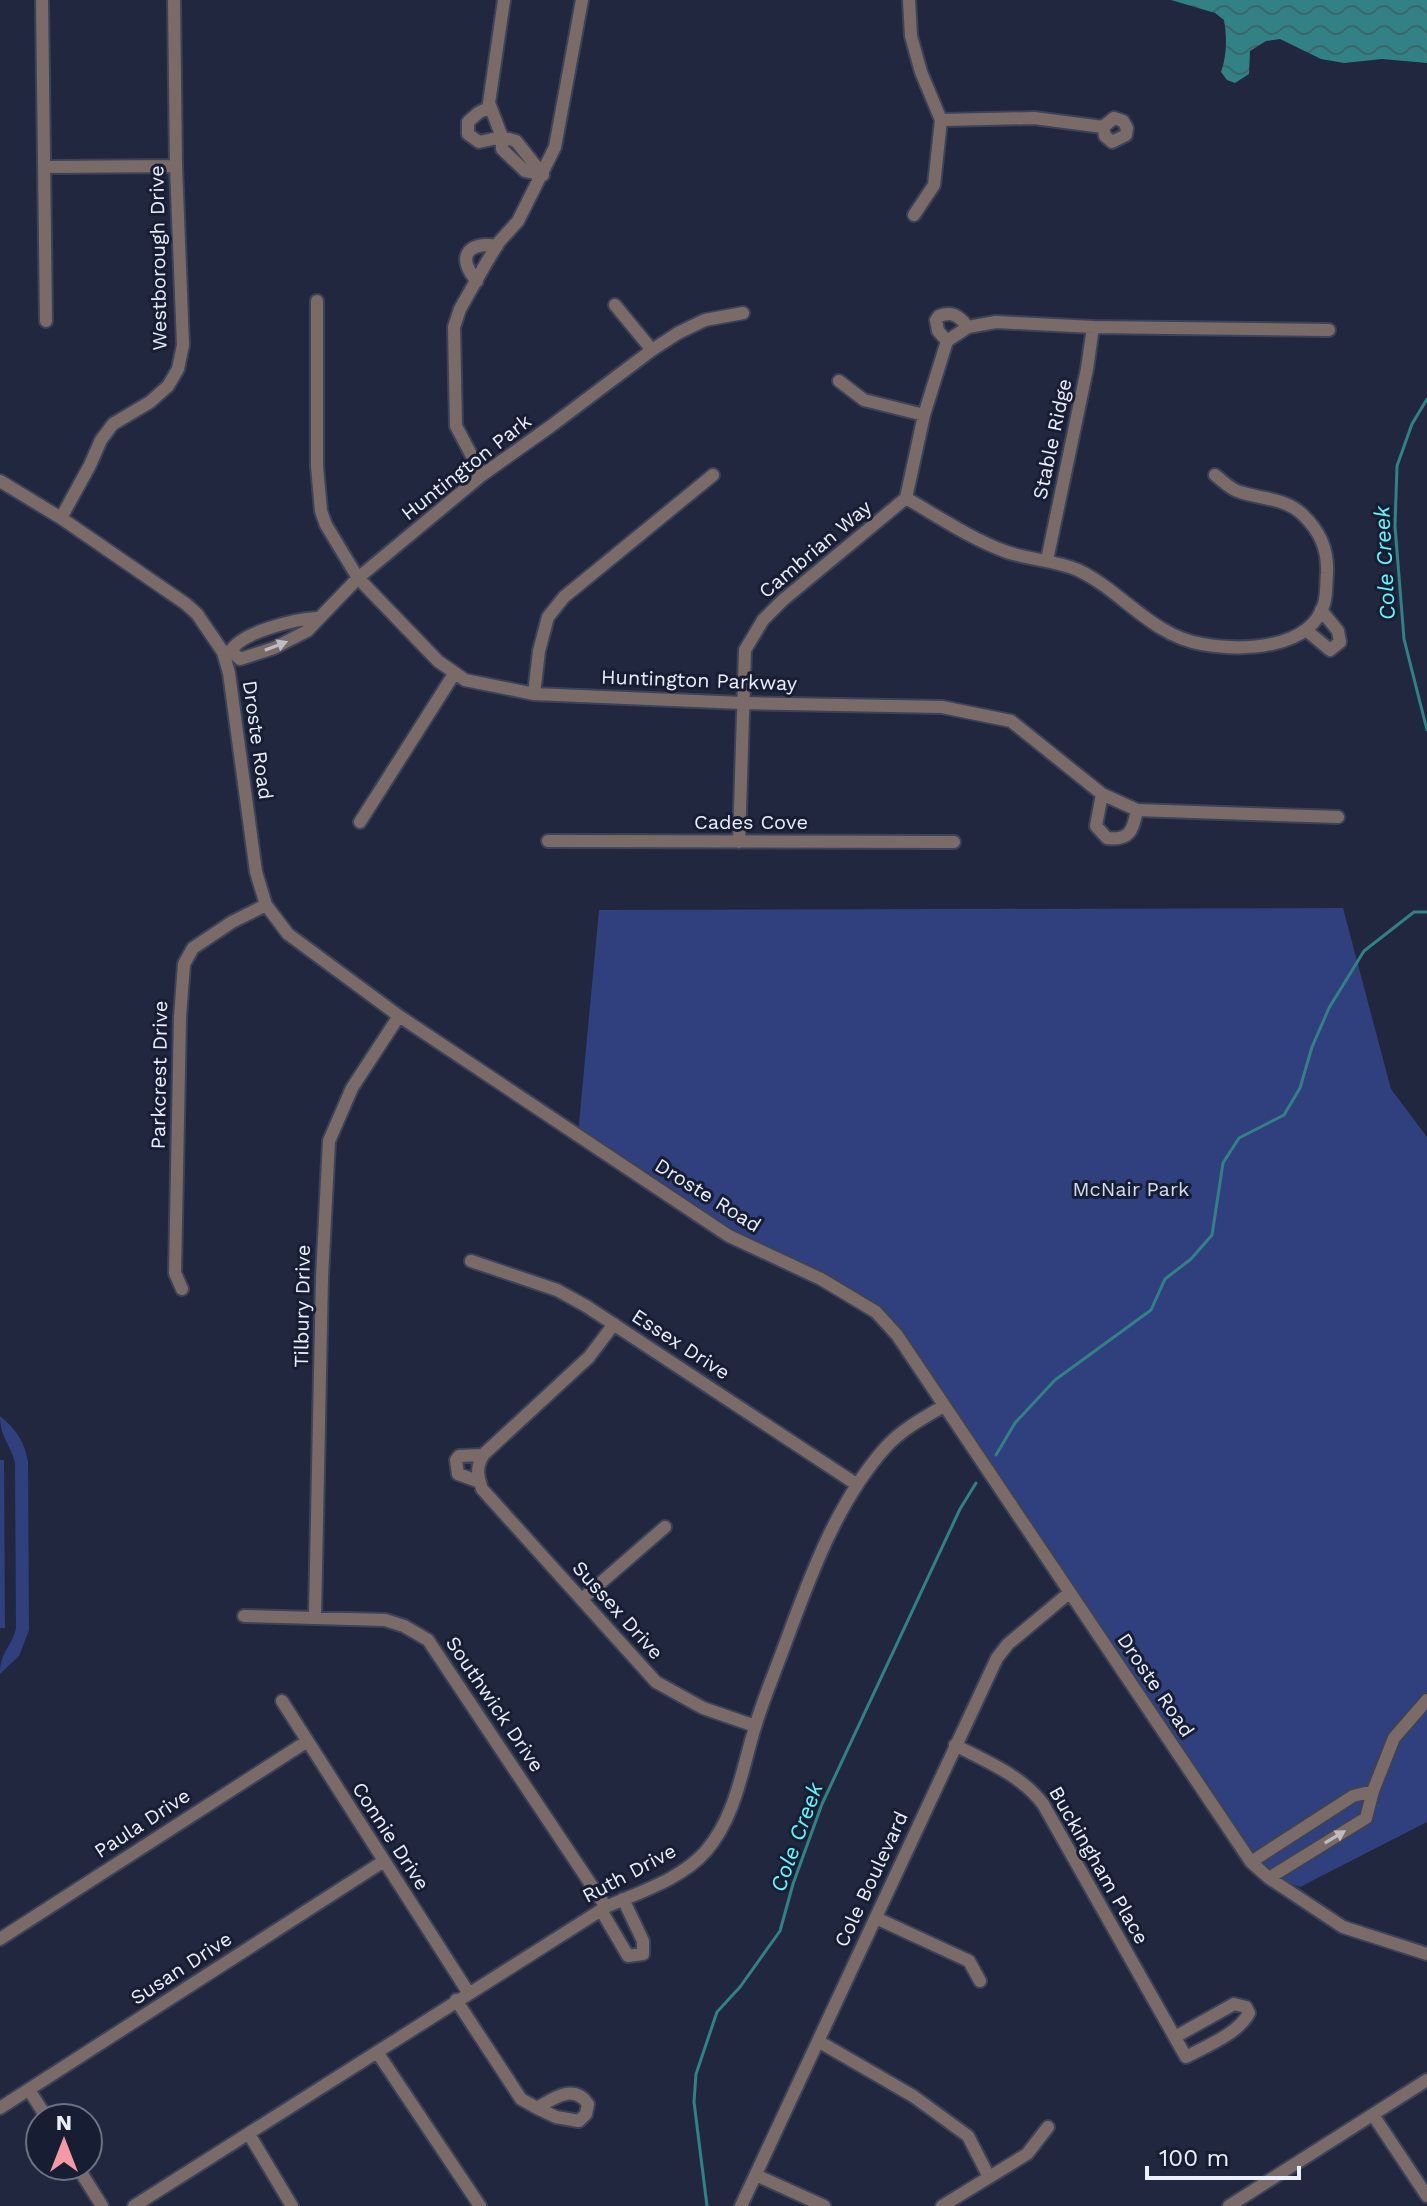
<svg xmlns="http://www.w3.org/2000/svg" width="1427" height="2206" viewBox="0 0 1427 2206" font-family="'Work Sans',sans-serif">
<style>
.green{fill:#303f7d}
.water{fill:url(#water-waves)}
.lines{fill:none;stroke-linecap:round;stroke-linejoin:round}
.stream{stroke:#328184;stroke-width:3}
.minor-casing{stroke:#3c4359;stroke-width:16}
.minor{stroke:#7b6b68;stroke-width:12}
.oneway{fill:#bebbc1}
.labels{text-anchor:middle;stroke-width:6;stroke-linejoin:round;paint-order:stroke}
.street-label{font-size:20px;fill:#ebf0fc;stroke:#171e34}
.park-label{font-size:20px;fill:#d4dcf2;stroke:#171e34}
.water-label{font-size:22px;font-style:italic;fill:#64f7fe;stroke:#171e34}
</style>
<defs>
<pattern id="water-waves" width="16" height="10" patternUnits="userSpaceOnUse" patternTransform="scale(2)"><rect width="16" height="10" fill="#328184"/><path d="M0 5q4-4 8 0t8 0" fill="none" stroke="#3b676b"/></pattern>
</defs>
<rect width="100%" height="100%" fill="#20273f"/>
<!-- green -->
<path class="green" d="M 1343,908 L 1391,1089 L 1427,1137 L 1427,1822 L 1300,1887 L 1262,1871 L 876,1312 L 729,1236 L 578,1134 L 599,910 Z
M 0,1416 C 16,1429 25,1442 28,1462 L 29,1630 L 19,1656 L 0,1674 C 0,1651 11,1649 16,1628 L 15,1463 C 10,1443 0,1437 0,1416 Z
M 0,1460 L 4,1460 L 5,1628 L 0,1628 Z"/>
<!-- water -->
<path class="water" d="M 1171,0 L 1427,0 L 1427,63 L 1382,59 L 1344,63 L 1321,59 L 1280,39 L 1266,41 L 1250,51 L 1249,74 L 1235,83 L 1227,80 L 1221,72 C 1227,55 1227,37 1224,20 L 1215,13 Z"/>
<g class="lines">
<!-- stream -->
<path class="stream" d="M 1427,399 L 1412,424 L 1397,466 L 1395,526 L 1404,639 L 1427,730
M 996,1455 L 1015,1423 L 1055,1380 L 1151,1310 L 1165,1279 L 1191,1259 L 1212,1235 L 1223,1163 L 1239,1138 L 1284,1115 L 1300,1088 L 1312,1047 L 1329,1008 L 1364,951 L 1414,912 L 1427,912
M 707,2206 L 694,2102 L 696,2074 L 717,2012 L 740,1987 L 780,1931 L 793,1884 L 822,1804 L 960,1509 L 976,1483"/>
<defs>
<path id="minor" d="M 42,0 L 46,321
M 504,0 L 489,103 L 502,137 L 516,141 L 543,175
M 909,0 L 911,36 L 921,72 L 941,120 L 934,185 L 914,215
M 490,107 L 478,113 L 468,122 L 468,134 L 479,142 L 502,137 L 502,149 L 525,171 L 543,175
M 941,120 L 1034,118 L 1103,127 L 1105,136 L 1112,142 L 1126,135 L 1127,128 L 1123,121 L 1114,118 L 1103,127
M 45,167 L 176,166
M 477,281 C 456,258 467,241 497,246
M 317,301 L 317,466 L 321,511 L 326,525 L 358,578 L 438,661 L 465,680 L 534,694 L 742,703 L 942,707 L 1011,721 L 1102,794 L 1137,810 L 1338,817
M 615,305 L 652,350
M 947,341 L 938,331 L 936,320 L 939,316 C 953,311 959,316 968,327
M 839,381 L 864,400 L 924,415
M 482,475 L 456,426 L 454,327 L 460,309 L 485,265 L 499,242 L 518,221 L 555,147 L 582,0
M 0,481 L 61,518 L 186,604 L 197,614 L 223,652 L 229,673 L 256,872 L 266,905 L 288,934 L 399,1016 L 729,1236 L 821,1279 L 876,1312 L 897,1335 L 1251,1862 L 1269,1878 L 1343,1927 L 1427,1954
M 906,498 C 939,517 971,539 1007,552 C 1030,560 1055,560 1078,570 C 1122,591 1152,636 1202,644 C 1241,651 1310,650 1324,604 C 1327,594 1326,583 1327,573 C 1328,549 1320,531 1302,514 C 1285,498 1261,499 1240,492 C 1231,490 1223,481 1215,475
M 61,518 L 90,465 L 101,440 L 113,424 L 150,402 L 168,386 L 178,369 L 183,345 L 176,166 L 174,0
M 1047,560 L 1087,369 L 1093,327
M 1306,630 L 1330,650 L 1340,642 L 1338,631 L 1321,610
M 231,651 C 241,632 296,619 317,618
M 223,652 L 231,651 L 240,659 L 274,648 L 307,631 L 358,578 L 482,475 L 551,426 L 652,350 L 678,333 L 705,320 L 743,313
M 534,694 L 539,651 L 548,617 L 564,597 L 713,475
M 1102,794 L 1096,826 L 1107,838 C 1130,841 1133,830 1137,810
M 360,822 L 454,674
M 548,841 L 954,842
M 739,842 L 745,650 L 763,620 L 783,600 L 906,498 L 924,415 L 947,341 L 968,327 L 996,322 L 1093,327 L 1329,330
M 471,1261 L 557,1290 L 586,1306 L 856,1484
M 182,1289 L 175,1273 L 180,1017 L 184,964 L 193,948 L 232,922 L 266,905
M 614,1324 L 589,1357 L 484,1454 C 476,1466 477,1475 482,1489 L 656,1682 L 703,1708 L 755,1726
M 480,1482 L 458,1474 L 456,1460 L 459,1456 L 483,1455
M 582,1599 L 665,1527
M 244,1616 L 385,1620 L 404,1626 L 428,1640 L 606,1907
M 315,1616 L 322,1277 L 329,1141 L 352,1088 L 399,1016
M 282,1701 L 468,1992
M 955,1745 C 987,1762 1021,1775 1043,1804 L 1186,2057 C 1206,2046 1238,2034 1249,2013 L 1246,2007 L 1234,2004 L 1175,2037
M 1373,1791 L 1394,1738 L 1427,1700
M 1251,1862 L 1353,1796 L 1373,1791 L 1366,1818 L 1269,1878
M 601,1910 L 628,1956 L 643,1954 L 643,1941 L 623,1899
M 876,1918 L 969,1961 L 980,1981
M 0,1939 L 306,1742
M 456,2000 L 521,2099 L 537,2108 C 554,2098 574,2083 588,2104 L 586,2114 L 579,2121 L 556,2117 L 537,2108
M 818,2041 L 913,2096 L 968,2136 L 989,2177
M 377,2052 L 480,2206
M 29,2090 L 47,2118
M 0,2108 L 384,1861
M 1373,2115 L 1427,2196
M 249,2134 L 292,2206
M 77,2166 L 102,2206
M 756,2175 L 824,2206
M 134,2206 L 606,1907 C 639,1892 682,1879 706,1851 C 736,1816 742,1769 755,1727 C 763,1700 774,1674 784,1647 C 809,1579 836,1503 885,1448 C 901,1430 923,1418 944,1406
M 741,2206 L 997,1658 L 1008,1644 L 1069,1593
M 942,2206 L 1027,2154 L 1048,2127
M 1229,2206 L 1427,2080"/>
</defs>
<!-- minor casing -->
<use href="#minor" class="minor-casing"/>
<!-- minor -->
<use href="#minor" class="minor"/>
</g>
<!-- one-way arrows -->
<defs><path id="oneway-solid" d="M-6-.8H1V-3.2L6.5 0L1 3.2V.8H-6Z" transform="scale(2)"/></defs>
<g class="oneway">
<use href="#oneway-solid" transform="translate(276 646) rotate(-21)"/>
<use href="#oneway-solid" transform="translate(1335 1837) rotate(-31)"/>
</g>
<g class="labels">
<!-- street labels -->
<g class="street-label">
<text transform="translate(158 258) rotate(-91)" y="7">Westborough Drive</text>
<text transform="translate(1052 439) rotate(-78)" y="7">Stable Ridge</text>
<text transform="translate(466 467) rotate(-38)" y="7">Huntington Park</text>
<text transform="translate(815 549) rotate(-40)" y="7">Cambrian Way</text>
<text transform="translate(699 680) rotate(2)" y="7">Huntington Parkway</text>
<text transform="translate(258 740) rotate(82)" y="7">Droste Road</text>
<text x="751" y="829">Cades Cove</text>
<text transform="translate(159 1075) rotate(-89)" y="7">Parkcrest Drive</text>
<text transform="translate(708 1195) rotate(32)" y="7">Droste Road</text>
<text transform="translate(302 1306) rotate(-89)" y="7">Tilbury Drive</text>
<text transform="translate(681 1344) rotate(33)" y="7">Essex Drive</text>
<text transform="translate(618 1610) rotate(48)" y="7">Sussex Drive</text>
<text transform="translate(1156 1685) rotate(56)" y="7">Droste Road</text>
<text transform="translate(495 1704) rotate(56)" y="7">Southwick Drive</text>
<text transform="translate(142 1823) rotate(-33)" y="7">Paula Drive</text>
<text transform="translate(391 1836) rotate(57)" y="7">Connie Drive</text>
<text transform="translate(1099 1865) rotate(60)" y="7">Buckingham Place</text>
<text transform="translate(629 1873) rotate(-28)" y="7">Ruth Drive</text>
<text transform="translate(871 1879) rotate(-65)" y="7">Cole Boulevard</text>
<text transform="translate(181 1968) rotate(-33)" y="7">Susan Drive</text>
</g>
<!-- park labels -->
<g class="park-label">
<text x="1131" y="1196">McNair Park</text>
</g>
<!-- water labels -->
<g class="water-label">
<text transform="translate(1384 563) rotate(-93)" y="8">Cole Creek</text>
<text transform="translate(796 1837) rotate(-70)" y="8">Cole Creek</text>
</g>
</g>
<!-- north arrow -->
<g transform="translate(64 2142)"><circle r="38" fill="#171e34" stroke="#6c7284" stroke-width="2"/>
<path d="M0-6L14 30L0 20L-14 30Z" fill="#f49aa4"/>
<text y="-12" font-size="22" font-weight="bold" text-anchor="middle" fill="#ebf0fc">N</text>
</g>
<!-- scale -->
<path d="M1147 2166v12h152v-12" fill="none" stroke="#ebf0fc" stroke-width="4"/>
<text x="1159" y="2166" font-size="24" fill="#ebf0fc" stroke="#171e34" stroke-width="6" paint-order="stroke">100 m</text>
</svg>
